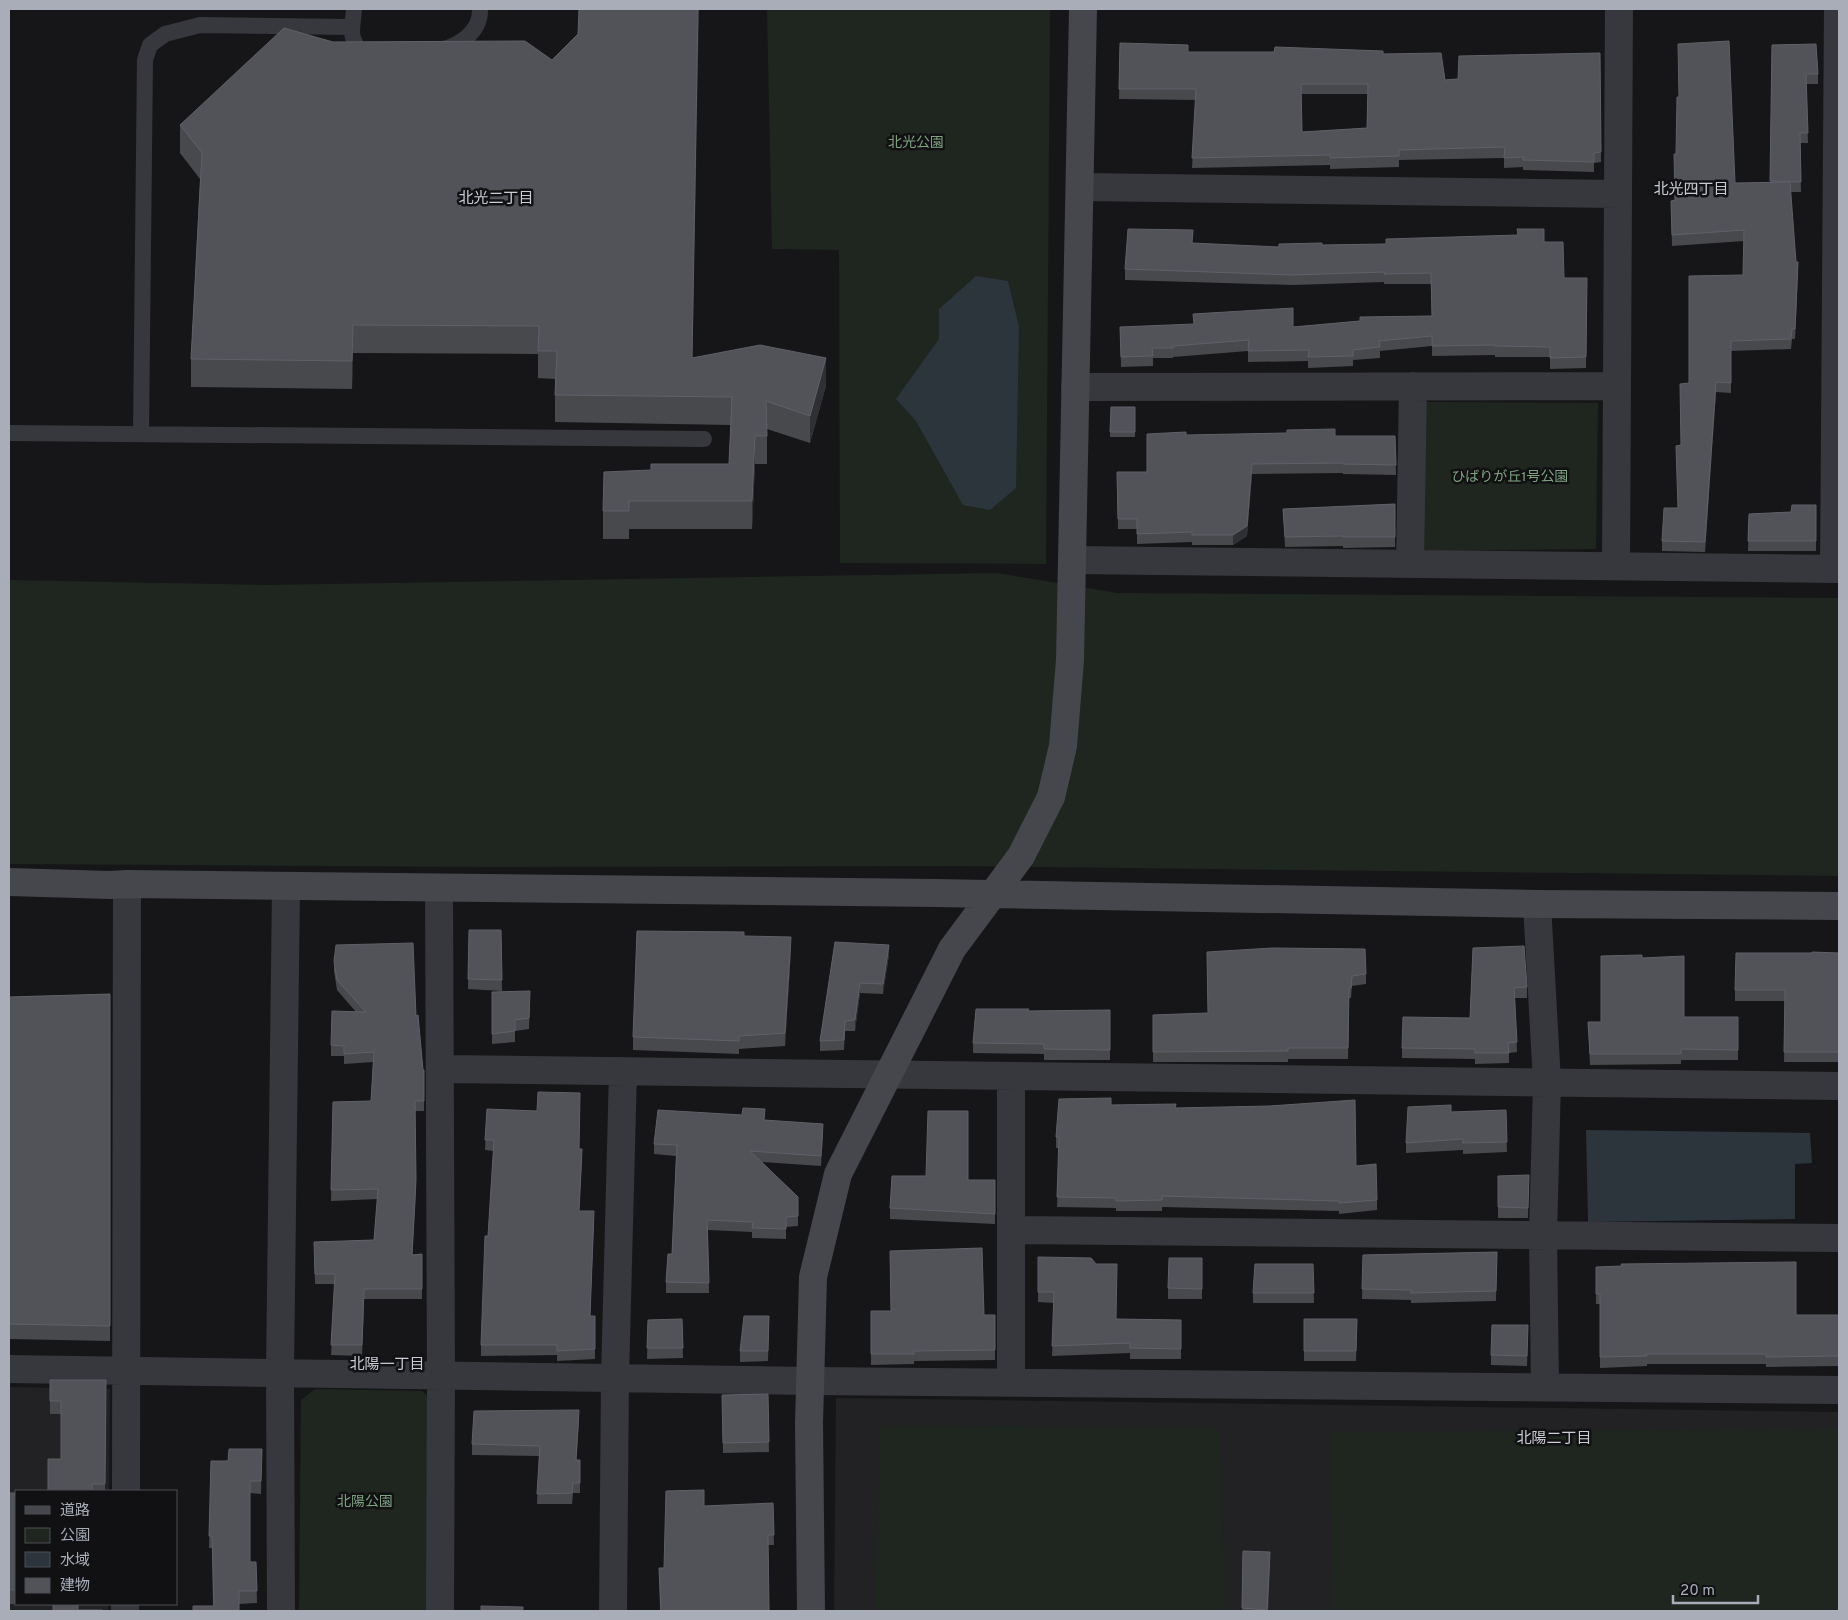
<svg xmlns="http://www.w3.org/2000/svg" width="1848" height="1620" viewBox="0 0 1848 1620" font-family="Overpass,'Noto Sans JP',sans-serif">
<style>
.built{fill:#222225}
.green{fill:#1e261f}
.water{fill:#2c353c}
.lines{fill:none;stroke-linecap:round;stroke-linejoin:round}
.lane{stroke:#37383d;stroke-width:16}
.street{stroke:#37383d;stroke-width:28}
.secondary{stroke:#45474d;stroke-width:28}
.wall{fill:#47494d;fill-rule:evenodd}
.shaded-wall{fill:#2f3033}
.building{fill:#525359;stroke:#5f6168;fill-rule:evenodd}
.labels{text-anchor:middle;stroke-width:5;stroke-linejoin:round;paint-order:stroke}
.park-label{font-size:14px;fill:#7fa381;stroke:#111113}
.neighbourhood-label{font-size:15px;fill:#c9ccd4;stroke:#111113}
</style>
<rect width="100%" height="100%" fill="#161618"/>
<!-- built -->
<path class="built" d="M 9,1387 L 110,1389 L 109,1491 L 16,1491 L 16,1604 L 108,1604 L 108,1611 L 9,1611 Z
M 836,1398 L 1839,1412 L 1839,1611 L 834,1611 Z"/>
<!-- green -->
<path class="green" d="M 767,9 L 1050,9 L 1046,564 L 840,563 L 839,250 L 772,249 Z
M 1426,402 L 1598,403 L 1596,549 L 1421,551 Z
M 997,573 L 1118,593 L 1839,598 L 1839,876 L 945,866 L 484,867 L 9,864 L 9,580 L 267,585 Z
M 315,1389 L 422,1391 L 434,1401 L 427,1611 L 299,1611 L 301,1400 Z
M 880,1425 L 1219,1428 L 1225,1611 L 875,1611 Z
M 1839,1429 L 1839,1611 L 1333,1611 L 1329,1432 Z"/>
<!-- water -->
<path class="water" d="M 976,276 L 1008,281 L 1019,327 L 1016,488 L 990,510 L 963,505 L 916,421 L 896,399 L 939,339 L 939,309 Z
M 1586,1130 L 1810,1133 L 1812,1163 L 1795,1164 L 1795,1219 L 1588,1222 Z"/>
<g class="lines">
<!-- lane -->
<path class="lane" d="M 354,9 C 353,29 347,35 362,53 L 369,53
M 440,50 C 460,46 481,31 480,9
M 9,433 L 704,439
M 141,433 L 145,60 L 150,45 L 165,34 L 200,25 L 352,27"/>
<!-- street -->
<path class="street" d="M 1080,187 L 1618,194
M 1075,387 L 1617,386
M 1072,560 L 1839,569
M 1410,564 L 1413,386
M 1616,566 L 1619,9
M 1834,569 L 1838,9
M 439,888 L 441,1375 L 440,1611
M 1537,904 L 1547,1082 L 1543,1235 L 1545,1387
M 440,1069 L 1839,1086
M 1011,1076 L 1011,1382
M 1011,1230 L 1839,1238
M 9,1369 L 810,1381 L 1839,1390
M 126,1491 L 127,884
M 125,1611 L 125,1604
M 281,1611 L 280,1372 L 286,887
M 613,1611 L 615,1378 L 623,1071"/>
<!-- secondary -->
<path class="secondary" d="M 9,882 L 110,885 L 127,884 L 935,893 L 1537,904 L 1839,906
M 811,1611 L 809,1423 L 813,1277 L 838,1174 L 952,949 L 1021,856 L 1051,797 L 1063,746 L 1070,660 L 1083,9"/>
</g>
<!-- wall -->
<path class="wall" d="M 1120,43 L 1188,52 L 1383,54 L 1445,80 L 1458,79 L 1600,53 L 1601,162 L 1594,163 L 1594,172 L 1523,170 L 1523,167 L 1504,168 L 1504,158 L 1399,160 L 1399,167 L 1330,169 L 1330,165 L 1192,168 L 1196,100 L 1119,99 ZM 1301,94 L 1368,94 L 1367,128 L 1302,132 Z
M 1772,45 L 1818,74 L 1818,84 L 1806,84 L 1808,143 L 1800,143 L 1801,192 L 1790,192 L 1796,262 L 1798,273 L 1795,339 L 1792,339 L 1791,349 L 1731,351 L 1731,393 L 1716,392 L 1705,552 L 1662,551 L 1662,541 L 1678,508 L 1681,445 L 1689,383 L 1743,275 L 1744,241 L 1672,246 L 1671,201 L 1675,200 L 1676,154 L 1735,183 L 1770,183 Z
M 180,125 L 692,358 L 826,386 L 810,443 L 767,429 L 767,464 L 755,464 L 752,529 L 629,529 L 629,539 L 603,539 L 603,511 L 651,470 L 729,464 L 731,425 L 555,422 L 555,379 L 538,378 L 538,354 L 353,353 L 352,389 L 191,387 L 191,359 L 200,179 L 180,153 Z
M 1544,242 L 1564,278 L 1587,278 L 1586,368 L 1550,369 L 1550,357 L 1495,357 L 1495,355 L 1432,356 L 1432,346 L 1380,351 L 1380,358 L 1353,360 L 1353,366 L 1308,368 L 1308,361 L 1248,362 L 1248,351 L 1173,357 L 1173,358 L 1153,358 L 1153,366 L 1121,367 L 1120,327 L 1293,327 L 1432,316 L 1431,284 L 1384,284 L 1384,282 L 1293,285 L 1125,280 L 1125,269 L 1279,247 L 1322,245 Z
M 1135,407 L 1135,437 L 1110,437 L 1110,432 Z
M 1186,435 L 1335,436 L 1395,436 L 1396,475 L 1343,474 L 1343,473 L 1252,474 L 1247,536 L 1233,545 L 1192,545 L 1192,542 L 1137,544 L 1137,529 L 1118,529 L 1117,472 L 1147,472 Z
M 1395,504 L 1395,547 L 1343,548 L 1343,546 L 1285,547 L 1283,509 Z
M 1816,505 L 1816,551 L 1748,551 L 1749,514 L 1791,512 Z
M 469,930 L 501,930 L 502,991 L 468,989 Z
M 744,936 L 791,950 L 785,1046 L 739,1049 L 739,1054 L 633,1050 L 633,1037 Z
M 835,942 L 889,955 L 883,994 L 860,993 L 855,1031 L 845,1031 L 844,1050 L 820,1051 L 820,1041 Z
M 1473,948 L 1527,987 L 1527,998 L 1515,998 L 1517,1052 L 1509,1053 L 1509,1063 L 1475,1064 L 1475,1059 L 1402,1058 L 1402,1048 L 1470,1018 Z
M 1207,952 L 1366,974 L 1366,984 L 1352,986 L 1351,998 L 1349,998 L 1348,1059 L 1288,1059 L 1288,1062 L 1153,1062 L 1153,1015 L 1208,1013 Z
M 1812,953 L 1839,953 L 1839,1062 L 1784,1062 L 1785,1001 L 1735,1001 L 1735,990 Z
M 1642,958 L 1684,1017 L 1738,1017 L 1738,1060 L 1681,1060 L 1681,1064 L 1590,1065 L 1588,1022 L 1601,1022 Z
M 334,961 L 416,1016 L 423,1070 L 424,1070 L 424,1111 L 415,1111 L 416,1190 L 412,1255 L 422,1254 L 422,1299 L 364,1299 L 362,1356 L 331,1355 L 335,1284 L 315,1284 L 314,1242 L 374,1240 L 378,1199 L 331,1201 L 333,1102 L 371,1101 L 373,1062 L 344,1064 L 344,1056 L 331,1056 L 331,1045 L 356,1012 L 337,990 L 334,971 Z
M 492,992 L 530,1001 L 529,1029 L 515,1031 L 515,1042 L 492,1044 Z
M 110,994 L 110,1341 L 9,1339 L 9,997 Z
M 1110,1010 L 1110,1060 L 1044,1060 L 1044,1054 L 973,1053 L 973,1043 L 1028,1011 Z
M 1111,1105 L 1176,1108 L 1356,1166 L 1377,1200 L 1377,1210 L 1339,1214 L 1339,1211 L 1162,1207 L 1162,1211 L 1116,1211 L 1116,1208 L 1057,1207 L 1059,1148 L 1056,1148 L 1056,1137 Z
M 487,1109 L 579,1149 L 582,1159 L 579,1211 L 594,1221 L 590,1316 L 595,1316 L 595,1359 L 557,1361 L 557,1355 L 481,1356 L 481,1345 L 494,1151 L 485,1150 Z
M 1506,1110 L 1507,1152 L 1463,1154 L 1463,1150 L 1406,1153 L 1406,1143 L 1451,1112 Z
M 765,1120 L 823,1134 L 821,1166 L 762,1162 L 798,1197 L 798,1226 L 786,1227 L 786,1239 L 752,1238 L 752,1232 L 708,1230 L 709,1293 L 666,1293 L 666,1282 L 672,1254 L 676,1156 L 654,1154 L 654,1144 Z
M 1529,1175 L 1528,1218 L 1498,1218 L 1498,1176 Z
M 968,1180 L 995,1180 L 995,1224 L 890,1219 L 890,1208 Z
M 1497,1252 L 1496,1301 L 1411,1303 L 1411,1300 L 1362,1299 L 1363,1255 Z
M 1038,1257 L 1116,1319 L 1181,1320 L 1181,1359 L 1130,1359 L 1130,1353 L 1052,1356 L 1054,1303 L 1038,1302 Z
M 1202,1258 L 1202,1299 L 1168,1299 L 1168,1288 Z
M 1313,1264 L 1314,1303 L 1253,1303 L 1253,1293 Z
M 1596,1267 L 1796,1315 L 1839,1315 L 1839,1366 L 1766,1367 L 1766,1364 L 1647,1364 L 1647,1366 L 1600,1368 L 1600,1304 L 1596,1304 Z
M 871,1311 L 984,1315 L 995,1315 L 995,1360 L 914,1361 L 914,1364 L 871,1365 Z
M 769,1316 L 768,1361 L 740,1362 L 740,1351 Z
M 682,1319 L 683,1358 L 647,1359 L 648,1320 Z
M 1304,1319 L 1357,1319 L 1356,1361 L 1304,1361 Z
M 1528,1325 L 1527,1366 L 1491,1365 L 1491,1355 Z
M 50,1380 L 106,1380 L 105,1491 L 48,1491 L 61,1459 L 61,1414 L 50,1414 Z
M 768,1394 L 769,1452 L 723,1453 L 722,1395 Z
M 579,1420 L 576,1460 L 580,1460 L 580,1493 L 573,1493 L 572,1504 L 537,1504 L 539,1456 L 472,1455 L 472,1444 Z
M 262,1449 L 261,1494 L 250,1493 L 250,1562 L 256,1562 L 257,1603 L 239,1604 L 213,1606 L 212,1548 L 209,1548 L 211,1461 L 228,1461 Z
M 9,1493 L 16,1493 L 16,1604 L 78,1604 L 53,1611 L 53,1605 L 9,1604 Z
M 773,1503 L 774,1545 L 768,1545 L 769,1611 L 660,1611 L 659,1568 L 664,1568 L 704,1506 Z
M 1243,1551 L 1270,1562 L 1268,1611 L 1242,1611 Z"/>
<!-- shaded-wall -->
<path class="shaded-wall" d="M 698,9 L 699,9 L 692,386 L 692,358 Z
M 1798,262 L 1798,273 L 1795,339 L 1795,329 Z
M 353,325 L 353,353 L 352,389 L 352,361 Z
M 826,358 L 826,386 L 810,443 L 810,416 Z
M 1716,382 L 1716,392 L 1705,552 L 1705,542 Z
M 755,436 L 755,464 L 752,529 L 752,501 Z
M 1252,464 L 1252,474 L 1247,536 L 1233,545 L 1233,535 Z
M 791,937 L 791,950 L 785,1046 L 785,1033 Z
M 889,945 L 889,955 L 883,994 L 883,984 Z
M 860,983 L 860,993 L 855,1031 L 855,1020 Z
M 823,1124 L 823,1134 L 821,1166 L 821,1156 Z
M 416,1180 L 416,1190 L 412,1265 L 412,1255 Z
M 364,1289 L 364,1299 L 362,1356 L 362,1345 Z
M 579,1410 L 579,1420 L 576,1471 L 576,1460 Z"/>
<!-- building -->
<path class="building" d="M 579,9 L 698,9 L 692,358 L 760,345 L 826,358 L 810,416 L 766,401 L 767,436 L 755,436 L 752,501 L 629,501 L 629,511 L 603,511 L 604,472 L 651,470 L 651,464 L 729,464 L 732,397 L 555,395 L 557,351 L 538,351 L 539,326 L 353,325 L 352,361 L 191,359 L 202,153 L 180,125 L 284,28 L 333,42 L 525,41 L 552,60 L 578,34 Z
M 1729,41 L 1735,183 L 1790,182 L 1796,262 L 1798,262 L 1795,329 L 1792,329 L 1791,339 L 1731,341 L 1731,383 L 1716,382 L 1705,542 L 1662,541 L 1664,508 L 1678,508 L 1676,446 L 1681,445 L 1680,384 L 1689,383 L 1689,276 L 1743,275 L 1744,230 L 1672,235 L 1671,201 L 1675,200 L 1674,154 L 1676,154 L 1677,97 L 1679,97 L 1678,44 Z
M 1120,43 L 1188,45 L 1188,52 L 1274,52 L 1275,47 L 1383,51 L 1383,54 L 1441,53 L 1445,80 L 1458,79 L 1459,56 L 1600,53 L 1601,152 L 1594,153 L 1594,162 L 1523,160 L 1523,157 L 1504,158 L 1505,147 L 1399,150 L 1399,156 L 1330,158 L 1330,155 L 1192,158 L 1196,89 L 1119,89 ZM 1301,84 L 1368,84 L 1367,128 L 1302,132 Z
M 1816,44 L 1818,74 L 1806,74 L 1808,133 L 1800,133 L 1801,182 L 1770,181 L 1772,45 Z
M 1128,229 L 1193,230 L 1192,243 L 1279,247 L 1279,244 L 1322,243 L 1322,245 L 1386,244 L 1386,239 L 1518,235 L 1517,229 L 1544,229 L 1544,242 L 1563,242 L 1564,278 L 1587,278 L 1586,357 L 1550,358 L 1550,347 L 1495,346 L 1495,345 L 1432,346 L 1432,336 L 1379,341 L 1380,347 L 1353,350 L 1353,356 L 1308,357 L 1309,350 L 1248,351 L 1249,340 L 1173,346 L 1173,348 L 1152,348 L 1153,356 L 1121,357 L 1120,327 L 1194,324 L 1193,314 L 1293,308 L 1293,327 L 1360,321 L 1360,317 L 1432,316 L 1431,273 L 1384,274 L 1385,272 L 1293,275 L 1125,269 Z
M 1111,407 L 1135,407 L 1135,432 L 1110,432 Z
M 1335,429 L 1335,436 L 1395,436 L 1396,465 L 1343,464 L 1343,463 L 1252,464 L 1247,526 L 1233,535 L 1192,535 L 1192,532 L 1137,534 L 1137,519 L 1118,519 L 1117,472 L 1147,472 L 1147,434 L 1186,432 L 1186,435 L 1287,433 L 1287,430 Z
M 1395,504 L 1395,537 L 1343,537 L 1343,536 L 1285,537 L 1283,509 Z
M 1792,505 L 1816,505 L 1816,541 L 1748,541 L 1749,514 L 1791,512 Z
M 469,930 L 501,930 L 502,980 L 468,979 Z
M 637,931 L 744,932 L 744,936 L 791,937 L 785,1033 L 739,1036 L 739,1041 L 633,1037 Z
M 835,942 L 889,945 L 883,984 L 860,983 L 855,1020 L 845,1021 L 844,1040 L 820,1041 Z
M 413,943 L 416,1016 L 418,1015 L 423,1070 L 424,1070 L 424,1101 L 415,1101 L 416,1180 L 412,1255 L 422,1254 L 422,1289 L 364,1289 L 362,1345 L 331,1345 L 335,1274 L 315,1274 L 314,1242 L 374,1240 L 378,1189 L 331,1190 L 333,1102 L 371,1101 L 374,1052 L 344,1054 L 344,1046 L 331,1045 L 332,1011 L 366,1012 L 337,980 L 334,961 L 336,945 Z
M 1524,946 L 1527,987 L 1514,988 L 1517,1042 L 1508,1043 L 1509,1053 L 1475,1053 L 1475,1049 L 1402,1048 L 1403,1017 L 1470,1018 L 1473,948 Z
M 1272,948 L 1365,949 L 1366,974 L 1352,976 L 1351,988 L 1349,988 L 1348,1048 L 1288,1048 L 1288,1051 L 1153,1052 L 1153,1015 L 1208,1013 L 1207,952 Z
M 1812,952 L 1839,953 L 1839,1052 L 1784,1052 L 1785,990 L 1735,990 L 1736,953 L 1812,953 Z
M 1642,955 L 1642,958 L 1684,956 L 1684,1017 L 1738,1017 L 1738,1050 L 1681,1049 L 1681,1054 L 1590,1054 L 1588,1022 L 1601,1022 L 1601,956 Z
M 530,991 L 529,1018 L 515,1020 L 515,1031 L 492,1034 L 492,992 Z
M 110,994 L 110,1326 L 9,1324 L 9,997 Z
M 976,1009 L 1029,1009 L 1028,1011 L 1110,1010 L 1110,1050 L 1044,1049 L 1044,1044 L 973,1043 Z
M 538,1092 L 580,1093 L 579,1149 L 582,1149 L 579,1211 L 594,1211 L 590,1316 L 595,1316 L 595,1349 L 557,1351 L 557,1345 L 481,1345 L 485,1236 L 488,1236 L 494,1140 L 485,1140 L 487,1109 L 537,1111 Z
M 1111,1098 L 1111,1105 L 1176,1104 L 1175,1108 L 1270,1106 L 1355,1100 L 1356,1166 L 1376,1164 L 1377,1200 L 1339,1203 L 1339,1201 L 1162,1196 L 1162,1200 L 1116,1201 L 1116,1198 L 1057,1197 L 1059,1137 L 1056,1137 L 1059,1099 Z
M 1451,1105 L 1451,1112 L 1506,1110 L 1507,1142 L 1463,1143 L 1463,1139 L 1406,1143 L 1408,1107 Z
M 743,1108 L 765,1109 L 764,1120 L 823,1124 L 821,1156 L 750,1151 L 798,1197 L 798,1216 L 786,1217 L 786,1229 L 752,1228 L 753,1222 L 707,1220 L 709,1283 L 666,1282 L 668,1254 L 672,1254 L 677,1145 L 654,1144 L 658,1110 L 742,1115 Z
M 928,1111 L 968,1111 L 968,1180 L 995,1180 L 995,1214 L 890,1208 L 892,1176 L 926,1176 Z
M 1529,1175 L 1528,1208 L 1498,1207 L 1498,1176 Z
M 982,1248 L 984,1315 L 995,1315 L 995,1350 L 914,1351 L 914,1354 L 871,1354 L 871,1311 L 891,1311 L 890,1251 Z
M 1497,1252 L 1496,1291 L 1411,1293 L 1411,1290 L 1362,1289 L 1363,1255 Z
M 1038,1257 L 1091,1258 L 1096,1264 L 1117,1264 L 1116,1319 L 1181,1320 L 1181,1349 L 1130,1348 L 1130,1343 L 1052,1346 L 1054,1292 L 1038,1292 Z
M 1169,1258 L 1202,1258 L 1202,1289 L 1168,1288 Z
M 1796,1262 L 1796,1315 L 1839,1315 L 1839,1356 L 1766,1357 L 1766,1354 L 1646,1354 L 1647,1356 L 1600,1357 L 1600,1294 L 1596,1294 L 1596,1267 L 1622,1266 L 1621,1264 Z
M 1255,1264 L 1313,1264 L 1314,1293 L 1253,1293 Z
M 744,1316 L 769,1316 L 768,1351 L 740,1351 Z
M 682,1319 L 683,1348 L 647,1348 L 648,1320 Z
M 1304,1319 L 1357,1319 L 1356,1351 L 1304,1351 Z
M 1492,1325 L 1528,1325 L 1527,1356 L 1491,1355 Z
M 50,1380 L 106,1380 L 105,1484 L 92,1484 L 92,1491 L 48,1491 L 48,1459 L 61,1459 L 61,1401 L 50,1401 Z
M 768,1394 L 769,1442 L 723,1443 L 722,1395 Z
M 579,1410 L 576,1460 L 580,1460 L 580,1483 L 573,1483 L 572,1493 L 537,1494 L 540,1446 L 472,1444 L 474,1411 Z
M 229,1449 L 262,1449 L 261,1481 L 250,1481 L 250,1562 L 256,1562 L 257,1591 L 239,1591 L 239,1611 L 193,1611 L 193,1606 L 214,1606 L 212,1536 L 209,1536 L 211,1461 L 228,1461 Z
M 704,1490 L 704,1506 L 773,1503 L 774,1535 L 768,1535 L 769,1611 L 661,1611 L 659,1568 L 664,1568 L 666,1491 Z
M 9,1493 L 16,1493 L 16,1590 L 9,1590 Z
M 1243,1551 L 1270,1552 L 1267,1610 L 1242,1608 Z
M 53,1604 L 78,1604 L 78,1610 L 102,1610 L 102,1611 L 53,1611 Z
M 481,1606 L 523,1607 L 523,1611 L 481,1611 Z"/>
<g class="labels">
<!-- park labels -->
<g class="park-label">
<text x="916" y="147">北光公園</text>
<text x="1510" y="481">ひばりが丘1号公園</text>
<text x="365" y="1506">北陽公園</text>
</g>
<!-- neighbourhood labels -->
<g class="neighbourhood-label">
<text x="1691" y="194">北光四丁目</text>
<text x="496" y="203">北光二丁目</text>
<text x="387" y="1369">北陽一丁目</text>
<text x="1554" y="1443">北陽二丁目</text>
</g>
</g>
<!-- border -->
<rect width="1848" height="1620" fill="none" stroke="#a8adb8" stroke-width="20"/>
<!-- legend -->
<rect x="15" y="1490" width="162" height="115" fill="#111113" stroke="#4d4f55"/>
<rect x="25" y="1506" width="25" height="8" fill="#45474d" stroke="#4d4f55"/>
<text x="60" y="1515" font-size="15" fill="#a8adb8">道路</text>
<rect x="25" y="1528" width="25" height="15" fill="#1e261f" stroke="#4d4f55"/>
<text x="60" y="1540" font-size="15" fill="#a8adb8">公園</text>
<rect x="25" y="1552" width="25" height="15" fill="#2c353c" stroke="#4d4f55"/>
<text x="60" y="1565" font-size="15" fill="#a8adb8">水域</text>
<rect x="25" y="1578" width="25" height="15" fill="#525359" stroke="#4d4f55"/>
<text x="60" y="1590" font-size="15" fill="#a8adb8">建物</text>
<!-- scale -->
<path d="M1673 1595v8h85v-8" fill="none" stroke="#a8adb8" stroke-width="2.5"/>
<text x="1680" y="1595" font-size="15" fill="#a8adb8" stroke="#111113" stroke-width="4" paint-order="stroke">20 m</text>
</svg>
